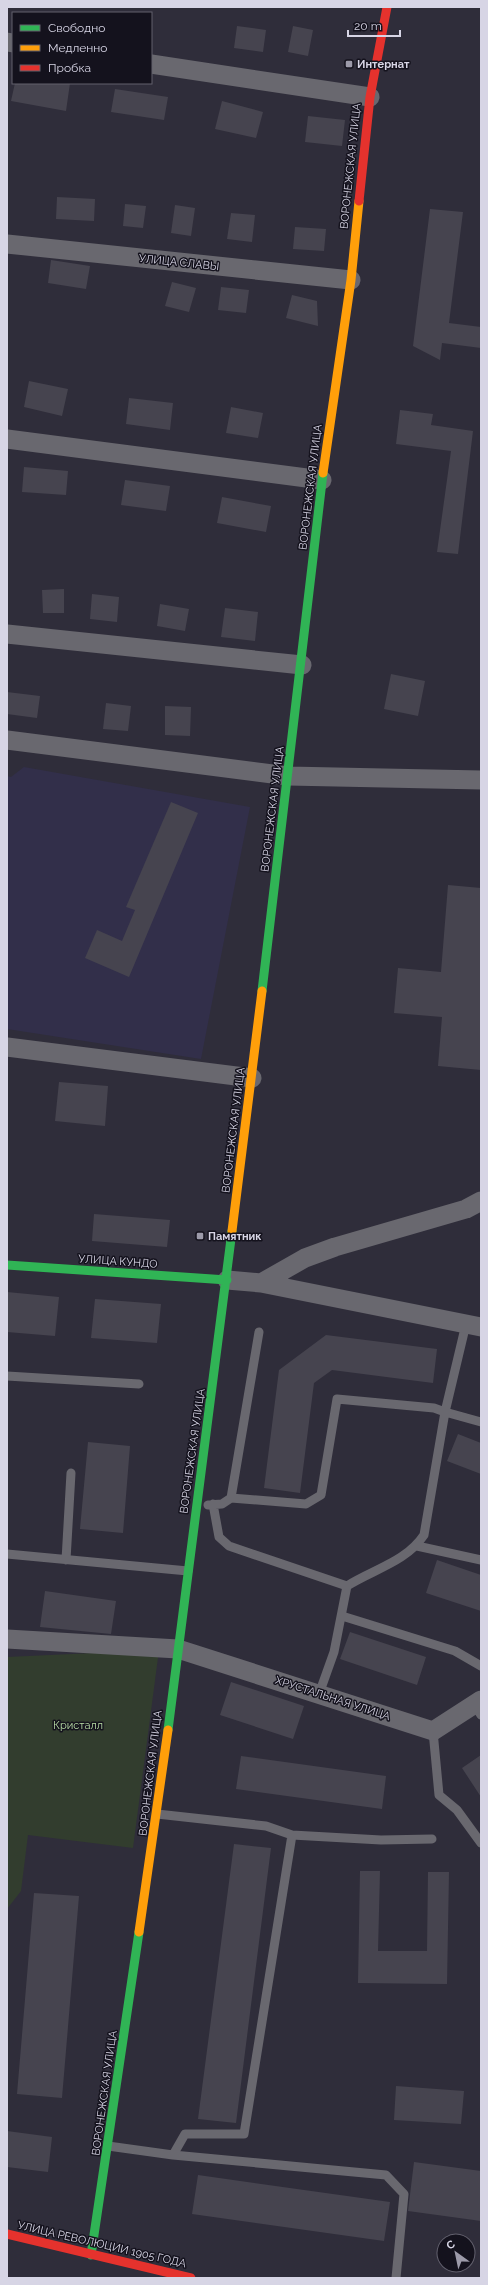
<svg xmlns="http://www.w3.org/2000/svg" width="488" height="2285" viewBox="0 0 488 2285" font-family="Raleway,sans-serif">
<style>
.built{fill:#322f4a}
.park{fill:#323d2e}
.building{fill:#46444f}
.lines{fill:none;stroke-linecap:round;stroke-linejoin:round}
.lane{stroke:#69686f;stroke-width:9}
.street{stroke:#69686f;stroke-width:19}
.fast{stroke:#30b455;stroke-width:9}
.slow{stroke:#ff9f0a;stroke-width:9}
.jam{stroke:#e5322d;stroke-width:9}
.poi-dot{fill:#9c9aa9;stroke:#14121d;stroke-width:1.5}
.labels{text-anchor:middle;stroke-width:3;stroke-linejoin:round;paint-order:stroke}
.poi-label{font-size:11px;font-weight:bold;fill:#d7d5e5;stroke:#14121d;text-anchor:start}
.street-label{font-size:11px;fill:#d7d5e5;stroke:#14121d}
.park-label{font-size:11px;fill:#badfa7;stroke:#14121d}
</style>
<rect width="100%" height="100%" fill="#2f2d3a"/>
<!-- built -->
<path class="built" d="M 24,767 L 250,807 L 201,1059 L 7,1029 L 7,776 L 11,777 Z"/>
<!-- park -->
<path class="park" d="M 159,1650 L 133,1848 L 28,1835 L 21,1891 L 7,1909 L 7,1657 Z"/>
<!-- building -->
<path class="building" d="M 237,26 L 266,30 L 263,52 L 234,48 Z
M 293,26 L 313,30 L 308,56 L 288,52 Z
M 15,83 L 70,83 L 66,111 L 11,101 Z
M 115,89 L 168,97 L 164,120 L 111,112 Z
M 222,101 L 263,112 L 256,138 L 215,129 Z
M 308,116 L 345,120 L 342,146 L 305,142 Z
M 57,197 L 95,199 L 94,221 L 56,219 Z
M 125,204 L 146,206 L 143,228 L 123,226 Z
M 175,205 L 195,208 L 191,236 L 171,233 Z
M 430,209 L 463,212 L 449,323 L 481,327 L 481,348 L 442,343 L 440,360 L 413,346 Z
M 231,213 L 255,215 L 252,242 L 227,239 Z
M 295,227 L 326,229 L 324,251 L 293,249 Z
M 51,260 L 90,266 L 86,289 L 48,283 Z
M 172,282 L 196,288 L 189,312 L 165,306 Z
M 221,287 L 249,290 L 246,313 L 218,310 Z
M 292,295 L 317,301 L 318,326 L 286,318 Z
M 29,381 L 68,389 L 62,416 L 24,407 Z
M 129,398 L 173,403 L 170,430 L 126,424 Z
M 231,407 L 263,413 L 258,438 L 226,433 Z
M 400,410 L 433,414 L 431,425 L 473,431 L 458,554 L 437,552 L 451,451 L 396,444 Z
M 24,467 L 68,471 L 66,495 L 22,492 Z
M 125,480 L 170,486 L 166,511 L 121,505 Z
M 222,497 L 271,506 L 266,532 L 217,523 Z
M 64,589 L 64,613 L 43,613 L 42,590 Z
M 92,594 L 119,597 L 117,622 L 90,619 Z
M 160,604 L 189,609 L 185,631 L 157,626 Z
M 225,608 L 258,612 L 255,641 L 221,637 Z
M 391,674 L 425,681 L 418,716 L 384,709 Z
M 7,692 L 40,696 L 37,718 L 7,714 Z
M 106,703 L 131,706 L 128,731 L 103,729 Z
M 165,706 L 191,707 L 190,736 L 165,735 Z
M 171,802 L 198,813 L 129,977 L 85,958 L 97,930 L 122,941 L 135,910 L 126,907 Z
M 448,885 L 481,888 L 481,1070 L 438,1066 L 442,1017 L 394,1013 L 398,968 L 441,972 Z
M 59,1082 L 108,1086 L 105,1126 L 55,1121 Z
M 94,1214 L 170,1220 L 167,1247 L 92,1241 Z
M 7,1292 L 59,1297 L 55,1336 L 7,1332 Z
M 95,1299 L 161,1304 L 157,1343 L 91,1338 Z
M 326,1335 L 437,1349 L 433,1383 L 332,1370 L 314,1383 L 300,1493 L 264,1488 L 279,1370 Z
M 458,1434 L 481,1443 L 481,1474 L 447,1461 Z
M 88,1442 L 130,1446 L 123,1533 L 80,1529 Z
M 437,1560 L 481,1575 L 481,1611 L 426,1593 Z
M 45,1591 L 116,1601 L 111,1634 L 40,1627 Z
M 350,1632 L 426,1657 L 417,1685 L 340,1659 Z
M 231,1682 L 304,1706 L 293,1739 L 220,1715 Z
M 481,1755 L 481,1797 L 462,1768 Z
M 241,1756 L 386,1776 L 382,1809 L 236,1789 Z
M 234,1844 L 271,1848 L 236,2123 L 198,2119 Z
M 360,1871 L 380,1871 L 378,1951 L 427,1951 L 428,1872 L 449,1872 L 447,1984 L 358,1983 Z
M 34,1893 L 79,1896 L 62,2098 L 17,2094 Z
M 396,2086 L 464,2091 L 461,2124 L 394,2120 Z
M 7,2131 L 52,2137 L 48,2172 L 7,2167 Z
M 414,2162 L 481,2171 L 481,2221 L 408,2211 Z
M 198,2175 L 390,2202 L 384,2241 L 192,2214 Z"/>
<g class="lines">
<!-- lane -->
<path class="lane" d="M 466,1324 L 445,1412 L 481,1422
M 7,1376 L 139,1384
M 213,1504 L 219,1537 L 229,1546 L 347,1586 C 374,1569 406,1562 424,1535 L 445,1412 L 434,1408 L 337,1399 L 321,1495 L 306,1504 L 231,1498
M 208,1505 L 222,1504 L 231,1498 L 259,1332
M 417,1546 L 481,1560
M 7,1554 L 188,1571
M 66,1560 L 71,1473
M 342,1616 L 455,1651 L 481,1666
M 319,1694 L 334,1652 L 347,1586
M 474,1704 L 481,1715
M 433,1731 L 439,1795 L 457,1810 L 481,1843
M 157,1814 L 266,1826 L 292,1835
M 108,2146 L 173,2155
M 396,2278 L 404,2194 L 386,2175 L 173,2155 L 185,2134 L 244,2134 L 292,1835 L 381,1840 L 432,1839"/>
<!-- street -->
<path class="street" d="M 7,42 L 13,43
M 151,64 L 370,97
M 7,244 L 351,280
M 7,439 L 322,480
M 7,634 L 302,665
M 7,740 L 288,776 L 481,780
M 7,1047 L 252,1078
M 227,1280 L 261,1283 L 481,1327
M 261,1283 L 305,1258 L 335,1247 L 466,1209 L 481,1201
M 7,1639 L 178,1649 L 433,1731 L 481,1700"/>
<!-- fast -->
<path class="fast" d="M 262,991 L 323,473
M 7,1265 L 227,1280
M 168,1730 L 232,1231
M 91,2255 L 139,1932"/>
<!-- slow -->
<path class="slow" d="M 323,473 L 351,280 L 359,201
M 232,1231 L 262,991
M 139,1932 L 168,1730"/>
<!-- jam -->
<path class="jam" d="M 359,201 L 370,97 L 387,7
M 7,2234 L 191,2278"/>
</g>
<!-- markers -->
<g class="poi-dot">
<rect x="345" y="60" width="8" height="8" rx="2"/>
<rect x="196" y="1232" width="8" height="8" rx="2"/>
</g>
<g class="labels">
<!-- poi labels -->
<g class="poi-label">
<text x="357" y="68">Интернат</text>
<text x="208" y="1240">Памятник</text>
</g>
<!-- street labels -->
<g class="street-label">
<text transform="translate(350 166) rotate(-84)" y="4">ВОРОНЕЖСКАЯ УЛИЦА</text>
<text transform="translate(179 262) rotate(6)" y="4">УЛИЦА СЛАВЫ</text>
<text transform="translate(310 487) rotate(-83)" y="4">ВОРОНЕЖСКАЯ УЛИЦА</text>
<text transform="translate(272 809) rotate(-83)" y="4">ВОРОНЕЖСКАЯ УЛИЦА</text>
<text transform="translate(233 1130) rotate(-83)" y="4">ВОРОНЕЖСКАЯ УЛИЦА</text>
<text transform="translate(118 1261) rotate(4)" y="4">УЛИЦА КУНДО</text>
<text transform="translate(192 1451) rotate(-82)" y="4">ВОРОНЕЖСКАЯ УЛИЦА</text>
<text transform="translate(333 1698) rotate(18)" y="4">ХРУСТАЛЬНАЯ УЛИЦА</text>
<text transform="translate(150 1773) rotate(-83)" y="4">ВОРОНЕЖСКАЯ УЛИЦА</text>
<text transform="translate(104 2093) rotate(-82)" y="4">ВОРОНЕЖСКАЯ УЛИЦА</text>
<text transform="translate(102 2244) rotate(13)" y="4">УЛИЦА РЕВОЛЮЦИИ 1905 ГОДА</text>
</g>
<!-- park labels -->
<g class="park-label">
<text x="78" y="1729">Кристалл</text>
</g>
</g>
<!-- border -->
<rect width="488" height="2285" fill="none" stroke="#d7d5e5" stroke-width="16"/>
<!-- legend -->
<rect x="12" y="12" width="140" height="72" fill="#14121d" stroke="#62606d"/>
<rect x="20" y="25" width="20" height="6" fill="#30b455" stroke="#62606d"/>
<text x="48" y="32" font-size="12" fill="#d7d5e5">Свободно</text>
<rect x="20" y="45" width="20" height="6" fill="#ff9f0a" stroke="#62606d"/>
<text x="48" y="52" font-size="12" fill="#d7d5e5">Медленно</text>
<rect x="20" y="65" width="20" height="6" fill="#e5322d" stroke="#62606d"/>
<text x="48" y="72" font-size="12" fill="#d7d5e5">Пробка</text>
<!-- north arrow -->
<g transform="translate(456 2253) rotate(327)"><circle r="19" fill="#14121d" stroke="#62606d"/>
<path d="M0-3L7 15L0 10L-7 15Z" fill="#9c9aa9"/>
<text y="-6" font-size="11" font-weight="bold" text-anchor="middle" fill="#d7d5e5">С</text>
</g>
<!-- scale -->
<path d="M348 30v6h52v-6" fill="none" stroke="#d7d5e5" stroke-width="2"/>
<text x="354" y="30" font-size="12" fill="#d7d5e5" stroke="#14121d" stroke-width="3" paint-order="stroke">20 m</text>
</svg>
